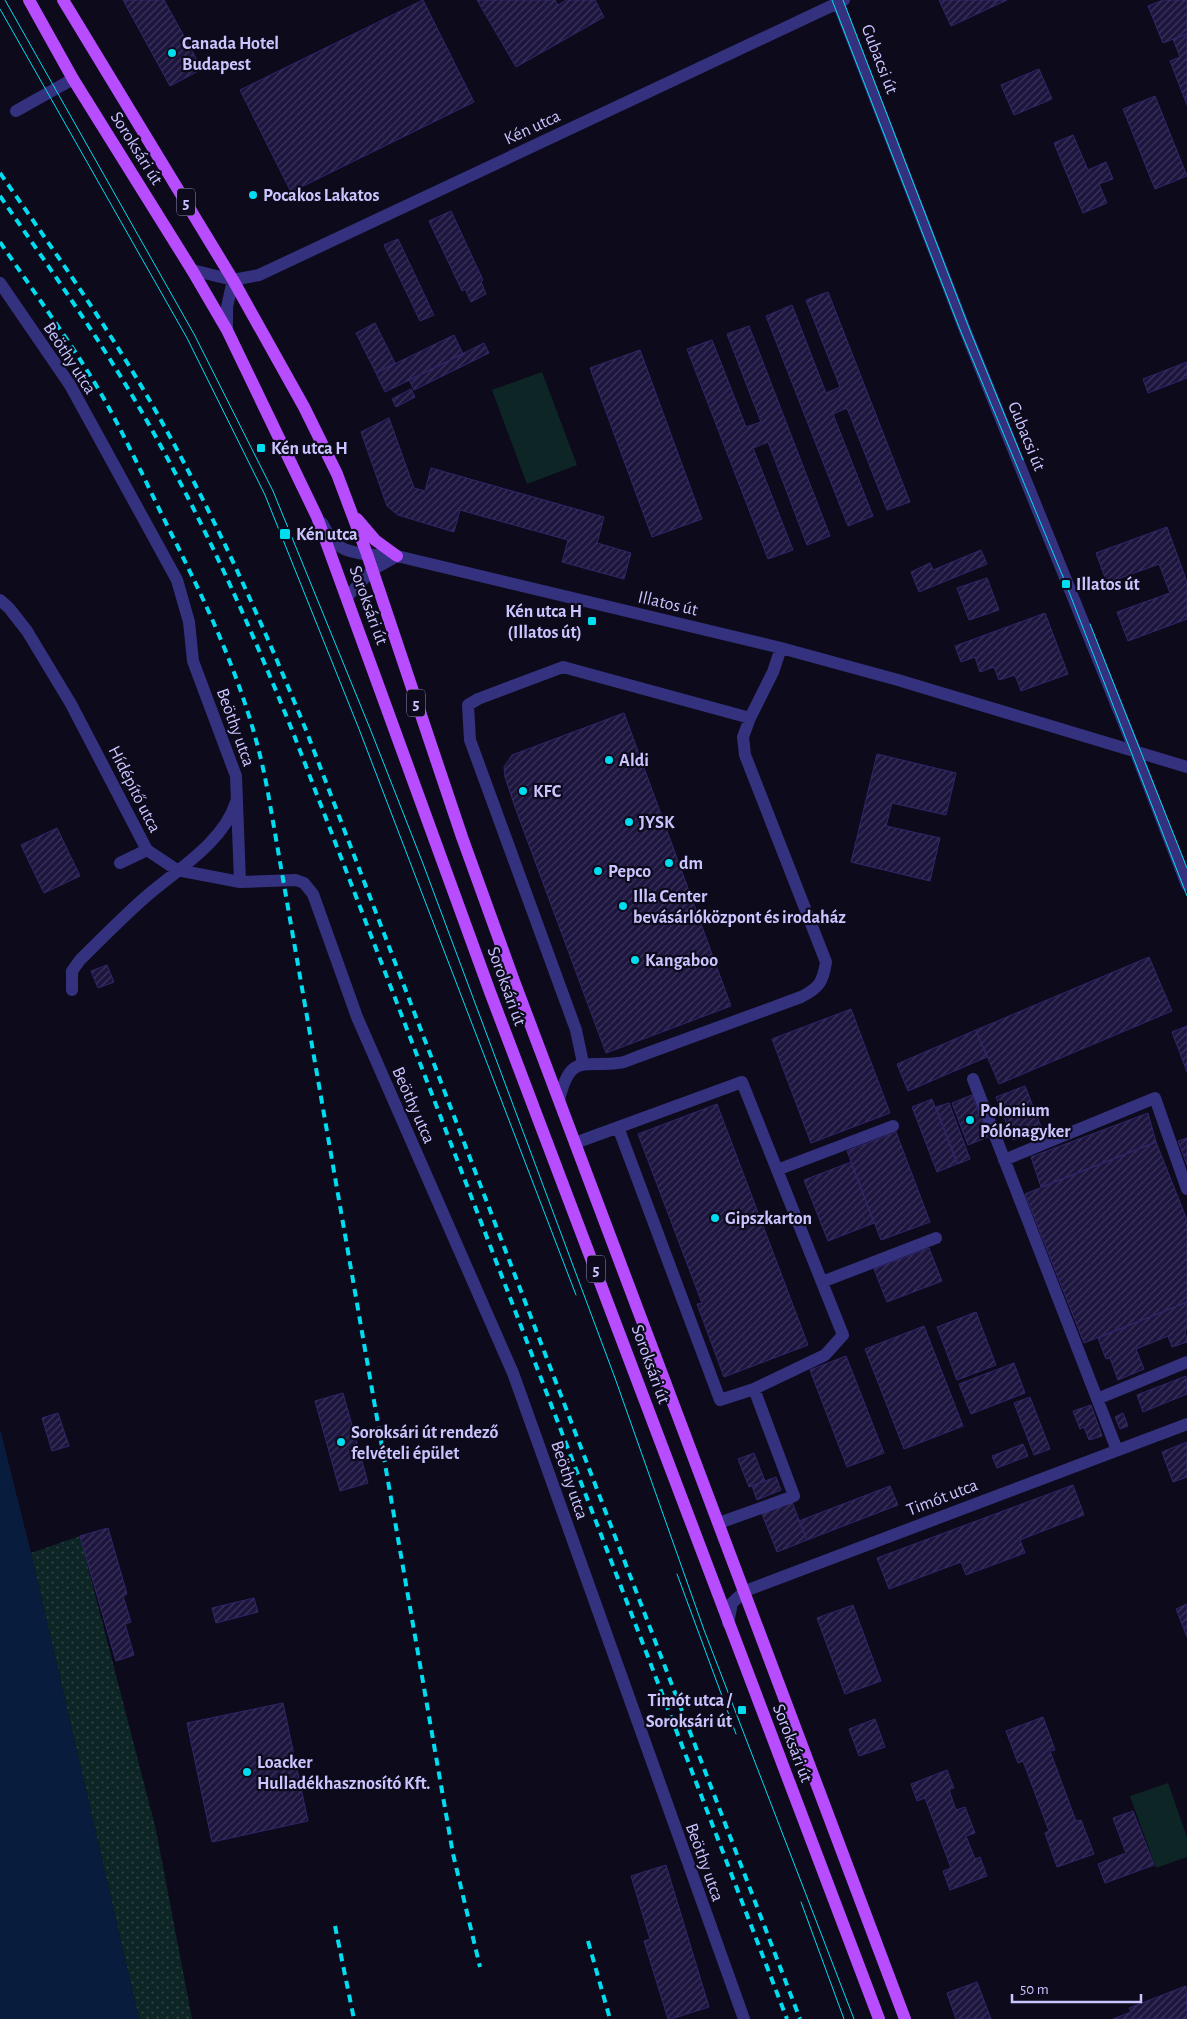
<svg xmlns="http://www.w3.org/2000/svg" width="1187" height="2019" viewBox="0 0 1187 2019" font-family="'Alegreya Sans',sans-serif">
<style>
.grass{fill:url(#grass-dots)}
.garden{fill:#0d2625}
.water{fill:#081d3d}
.building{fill:url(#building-hatch);stroke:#32266b}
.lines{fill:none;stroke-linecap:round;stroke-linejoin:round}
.minor{stroke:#34327e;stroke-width:12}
.major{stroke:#b84cff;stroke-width:12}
.tram{stroke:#00ddf0;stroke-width:1}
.rail{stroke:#00ddf0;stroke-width:4;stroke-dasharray:8 6;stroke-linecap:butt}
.poi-dot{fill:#00ddf0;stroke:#0d0a1c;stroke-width:2}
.labels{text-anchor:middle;stroke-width:4.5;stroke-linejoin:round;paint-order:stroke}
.shield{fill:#0d0a1c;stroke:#918dbb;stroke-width:1}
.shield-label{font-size:16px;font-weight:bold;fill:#cac5ff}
.poi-label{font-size:18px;font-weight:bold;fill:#cac5ff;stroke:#0d0a1c;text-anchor:start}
.street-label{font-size:18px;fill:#cac5ff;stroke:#0d0a1c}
</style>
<defs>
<pattern id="grass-dots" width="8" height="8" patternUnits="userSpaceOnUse" patternTransform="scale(1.25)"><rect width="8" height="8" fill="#0d2625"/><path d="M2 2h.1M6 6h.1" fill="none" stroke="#2f4446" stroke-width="1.8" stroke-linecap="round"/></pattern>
<pattern id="building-hatch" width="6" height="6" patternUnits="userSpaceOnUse" patternTransform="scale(1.25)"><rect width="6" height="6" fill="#1d153e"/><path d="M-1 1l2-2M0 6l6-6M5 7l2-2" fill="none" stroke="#3c365b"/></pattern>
</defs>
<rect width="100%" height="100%" fill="#0d0a1c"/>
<!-- grass -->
<path class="grass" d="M 80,1536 L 156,1830 L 192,2019 L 139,2019 L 31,1553 Z"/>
<!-- garden -->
<path class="garden" d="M 542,372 L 577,465 L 527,484 L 492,390 Z
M 1168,1783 L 1187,1837 L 1187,1857 L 1156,1868 L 1130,1796 Z"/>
<!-- water -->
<path class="water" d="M 0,1429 L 31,1553 L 139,2019 L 0,2019 Z"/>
<!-- building -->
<path class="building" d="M 123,0 L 164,0 L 202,69 L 170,86 Z
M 423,0 L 474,102 L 291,192 L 240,90 Z
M 477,0 L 555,0 L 558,5 L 566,0 L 595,0 L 604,17 L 516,67 Z
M 939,0 L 1007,0 L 951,26 Z
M 1163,0 L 1187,0 L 1187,34 L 1163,43 L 1148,6 Z
M 1187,34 L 1187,105 L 1170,61 L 1180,57 L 1173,39 Z
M 1039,69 L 1052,99 L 1014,115 L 1001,85 Z
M 1155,96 L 1187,176 L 1155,189 L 1123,109 Z
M 1073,135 L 1088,170 L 1106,162 L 1113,179 L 1099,184 L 1107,203 L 1083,213 L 1054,143 Z
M 451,211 L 483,280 L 481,282 L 486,294 L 471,302 L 465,289 L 462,291 L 429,221 Z
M 398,239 L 434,315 L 420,321 L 384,245 Z
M 828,292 L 910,502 L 887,510 L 847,408 L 833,414 L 873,516 L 848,526 L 766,316 L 792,305 L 826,393 L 840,387 L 806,300 Z
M 375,323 L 395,363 L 376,373 L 356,333 Z
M 749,326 L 830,536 L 807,545 L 768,442 L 753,448 L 793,550 L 768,559 L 687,349 L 712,340 L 746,427 L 761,422 L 727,334 Z
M 454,335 L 463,354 L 385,392 L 376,373 Z
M 484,343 L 489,353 L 414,390 L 409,380 Z
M 640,350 L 702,519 L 652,537 L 590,368 Z
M 1187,362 L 1187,378 L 1148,393 L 1143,379 Z
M 411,389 L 415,397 L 396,407 L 392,399 Z
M 389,418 L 414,488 L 425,491 L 431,468 L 604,517 L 597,543 L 631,553 L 624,579 L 562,562 L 568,540 L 460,510 L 454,532 L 398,515 L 387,506 L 361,432 Z
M 1167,527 L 1187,582 L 1187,619 L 1128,641 L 1117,612 L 1170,593 L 1159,564 L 1107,583 L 1096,553 Z
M 981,550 L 987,564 L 919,592 L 911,572 L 930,563 L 933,570 Z
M 987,578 L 999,610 L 969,620 L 957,588 Z
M 1045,613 L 1068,674 L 1021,691 L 1015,675 L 999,680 L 994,667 L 980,672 L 975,657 L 961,662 L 955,646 Z
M 624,713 L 731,1006 L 606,1053 L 515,807 L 505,777 L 504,767 L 512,755 Z
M 877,754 L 956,773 L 946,815 L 892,803 L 886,826 L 940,838 L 930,881 L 851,862 Z
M 57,828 L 80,876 L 44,893 L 21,845 Z
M 1149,957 L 1172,1011 L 999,1084 L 976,1030 Z
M 107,965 L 114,982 L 98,988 L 91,971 Z
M 851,1009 L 890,1113 L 811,1143 L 772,1039 Z
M 1187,1026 L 1187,1072 L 1172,1032 Z
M 976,1030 L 987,1057 L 908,1091 L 897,1064 Z
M 1025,1086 L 1042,1129 L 1013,1140 L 996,1097 Z
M 972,1095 L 988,1137 L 968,1145 L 952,1103 Z
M 932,1099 L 957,1164 L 937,1172 L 912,1107 Z
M 949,1103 L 970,1159 L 958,1164 L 936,1107 Z
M 717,1104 L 808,1345 L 724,1377 L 697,1304 L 702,1303 L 638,1134 Z
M 1148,1113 L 1156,1142 L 1041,1187 L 1031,1157 Z
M 896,1132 L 930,1222 L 881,1240 L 847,1151 Z
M 1187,1138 L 1187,1165 L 1178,1141 Z
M 1156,1142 L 1187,1220 L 1187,1302 L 1084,1343 L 1025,1194 Z
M 851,1162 L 874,1223 L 828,1241 L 804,1180 Z
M 929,1248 L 942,1281 L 887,1302 L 874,1269 Z
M 1187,1302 L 1187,1329 L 1185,1330 L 1187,1342 L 1172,1347 L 1168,1336 L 1136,1349 L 1144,1369 L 1118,1380 L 1110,1358 L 1106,1359 L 1098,1338 Z
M 976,1312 L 996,1365 L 957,1380 L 937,1327 Z
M 924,1326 L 963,1426 L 904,1449 L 865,1349 Z
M 846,1356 L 884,1453 L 847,1467 L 810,1370 Z
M 1014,1363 L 1025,1393 L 971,1414 L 959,1384 Z
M 1186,1376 L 1187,1394 L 1143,1412 L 1137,1395 Z
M 343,1393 L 368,1483 L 340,1491 L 315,1401 Z
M 1030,1397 L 1050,1449 L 1034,1455 L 1014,1403 Z
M 1091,1405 L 1102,1436 L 1089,1440 L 1084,1427 L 1080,1429 L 1073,1411 Z
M 58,1413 L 69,1446 L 52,1451 L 42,1418 Z
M 1123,1413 L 1128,1426 L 1120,1429 L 1115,1417 Z
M 1187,1442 L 1187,1477 L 1173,1482 L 1162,1452 Z
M 1023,1444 L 1028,1456 L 997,1468 L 992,1456 Z
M 754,1453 L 765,1481 L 749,1487 L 738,1459 Z
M 776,1477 L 781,1490 L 757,1500 L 752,1486 Z
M 1073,1485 L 1084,1515 L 1020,1540 L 1025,1553 L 966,1575 L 961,1562 L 889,1589 L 877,1558 Z
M 890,1486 L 898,1505 L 807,1540 L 799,1521 Z
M 792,1502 L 807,1540 L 777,1552 L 762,1514 Z
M 108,1528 L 127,1594 L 123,1596 L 131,1622 L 125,1624 L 134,1655 L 116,1661 L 80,1536 Z
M 254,1598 L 258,1612 L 216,1623 L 212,1608 Z
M 1187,1604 L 1187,1637 L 1176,1609 Z
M 853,1605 L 881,1681 L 845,1694 L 817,1618 Z
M 283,1703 L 308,1821 L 212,1842 L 187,1723 Z
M 1043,1717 L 1055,1750 L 1050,1751 L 1076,1821 L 1081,1820 L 1094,1854 L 1057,1867 L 1045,1833 L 1049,1831 L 1023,1761 L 1018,1763 L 1006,1731 Z
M 875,1719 L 885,1747 L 859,1756 L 849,1729 Z
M 947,1770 L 954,1788 L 949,1790 L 956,1810 L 965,1807 L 975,1833 L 966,1836 L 975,1859 L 980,1857 L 987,1876 L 950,1890 L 943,1871 L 951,1868 L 925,1798 L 917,1801 L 911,1784 Z
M 1133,1811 L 1154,1865 L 1105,1883 L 1098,1864 L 1126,1853 L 1113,1818 Z
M 666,1865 L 709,2007 L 671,2019 L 668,2019 L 644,1941 L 650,1939 L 631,1876 Z
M 977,1982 L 991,2019 L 956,2019 L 947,1993 Z
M 1186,1986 L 1187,2019 L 1113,2019 L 1131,2012 L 1129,2008 Z"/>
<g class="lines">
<!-- minor -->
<path class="minor" d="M 837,0 L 965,330 L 1136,753 L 1187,885
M 16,111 L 73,79
M 192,270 L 233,280 L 259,275 L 844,0
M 0,283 L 70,385 L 177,580 L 189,622 L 193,661 L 236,776 L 240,882 L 296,880 L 304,883 L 313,894 L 357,1017 L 513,1373 L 744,2019
M 227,330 L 227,307 L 233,280
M 322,523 C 326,530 330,538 335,543 C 348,556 380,555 397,556 L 781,648 L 898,680 L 1187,767
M 347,597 L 372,570 L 397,556
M 0,600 L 9,608 L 27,631 L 71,704 L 147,850 L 177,870 L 240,882
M 120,863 L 147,850
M 72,990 L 72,971 L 80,960 C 100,940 120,920 141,901 C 173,872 223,844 236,802
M 583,1063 L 576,1030 L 470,740 L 468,705 L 478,699 L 563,667 L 750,718
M 973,1079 L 1117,1450
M 559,1100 C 570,1054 582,1067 618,1063 C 624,1063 631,1059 637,1057 L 801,997 C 819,988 823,982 826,962 L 745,755 L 743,737 L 750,718 L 773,672 L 781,648
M 618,1127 L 720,1400 L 754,1389
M 575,1143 L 742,1082 L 843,1335 L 825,1355 L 754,1389 L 794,1496 L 719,1523
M 1004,1160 L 1155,1098 L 1187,1189
M 777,1170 L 893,1126
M 822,1282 L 936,1238
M 1097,1399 L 1187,1362
M 728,1623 L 732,1603 L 745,1591 L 1187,1424"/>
<!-- major -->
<path class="major" d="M 29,0 L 73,79 L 192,270 L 227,330 L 317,517 L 490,992 L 879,2019
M 63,0 L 233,280 L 304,407 L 337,474 L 367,554 L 462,837 L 514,981 L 905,2019
M 357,519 L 375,540 L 397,556"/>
<!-- tram -->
<path class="tram" d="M 5,0 L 194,334 L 273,491 L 371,731 L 422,861 L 615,1378 L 704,1630 L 854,2019
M 832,0 L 959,327 L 1066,584 L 1187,896
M 843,0 L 971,333 L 1023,460
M 0,9 L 187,338 L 265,495 L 359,729 L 576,1295
M 1090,624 L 1187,868
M 677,1574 L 736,1734
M 801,1902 L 844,2019"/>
<!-- rail -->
<path class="rail" d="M 0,173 C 57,255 115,337 163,424 C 218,523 263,625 306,730 L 800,2019
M 0,196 C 53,273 107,349 152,430 C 207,529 252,630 294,735 L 787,2019
M 0,242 C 31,288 64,333 93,380 C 122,428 144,479 169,529 C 212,615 251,698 268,793 L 453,1854 L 480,1967
M 335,1926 L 354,2019
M 588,1941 L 610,2019"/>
</g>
<!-- markers -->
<g class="poi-dot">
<circle cx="172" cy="53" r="5"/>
<circle cx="253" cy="195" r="5"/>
<rect x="256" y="443" width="10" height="10" rx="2.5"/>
<rect x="279" y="528" width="12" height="12" rx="2.5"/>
<rect x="1061" y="579" width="10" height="10" rx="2.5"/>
<rect x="587" y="616" width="10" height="10" rx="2.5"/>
<circle cx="609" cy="760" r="5"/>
<circle cx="523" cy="791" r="5"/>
<circle cx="629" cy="822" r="5"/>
<circle cx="669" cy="863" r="5"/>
<circle cx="598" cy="871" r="5"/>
<circle cx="623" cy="906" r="5"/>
<circle cx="635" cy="960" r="5"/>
<circle cx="970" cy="1120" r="5"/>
<circle cx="715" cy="1218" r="5"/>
<circle cx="341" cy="1442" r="5"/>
<rect x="737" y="1705" width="10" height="10" rx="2.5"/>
<circle cx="247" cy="1772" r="5"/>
</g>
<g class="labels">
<!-- shield labels -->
<g class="shield">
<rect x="177" y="188.5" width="18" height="27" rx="4"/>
<rect x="407" y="689.5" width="18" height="27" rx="4"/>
<rect x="587" y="1255.5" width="18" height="27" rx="4"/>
</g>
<g class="shield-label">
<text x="186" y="208">5</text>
<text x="416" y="709">5</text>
<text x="596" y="1275">5</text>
</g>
<!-- poi labels -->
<g class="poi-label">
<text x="182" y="49">Canada Hotel<tspan x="182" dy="21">Budapest</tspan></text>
<text x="263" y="201">Pocakos Lakatos</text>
<text x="271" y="454">Kén utca H</text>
<text x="296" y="540">Kén utca</text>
<text x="1076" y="590">Illatos út</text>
<text x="582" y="617" text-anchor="end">Kén utca H<tspan x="582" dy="21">(Illatos út)</tspan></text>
<text x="619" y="766">Aldi</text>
<text x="533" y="797">KFC</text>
<text x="639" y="828">JYSK</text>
<text x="679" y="869">dm</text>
<text x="608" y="877">Pepco</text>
<text x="633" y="902">Illa Center<tspan x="633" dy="21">bevásárlóközpont és irodaház</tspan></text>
<text x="645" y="966">Kangaboo</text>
<text x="980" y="1116">Polonium<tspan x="980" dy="21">Pólónagyker</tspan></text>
<text x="725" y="1224">Gipszkarton</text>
<text x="351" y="1438">Soroksári út rendező<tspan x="351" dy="21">felvételi épület</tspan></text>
<text x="732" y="1706" text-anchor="end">Timót utca /<tspan x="732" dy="21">Soroksári út</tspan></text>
<text x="257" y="1768">Loacker<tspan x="257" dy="21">Hulladékhasznosító Kft.</tspan></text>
</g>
<!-- street labels -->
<g class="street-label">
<text transform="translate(880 59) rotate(69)" y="6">Gubacsi út</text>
<text transform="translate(532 127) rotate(-25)" y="6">Kén utca</text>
<text transform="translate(137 148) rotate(58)" y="6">Soroksári út</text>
<text transform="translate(70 358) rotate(57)" y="6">Beöthy utca</text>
<text transform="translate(1027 436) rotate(68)" y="6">Gubacsi út</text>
<text transform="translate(668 603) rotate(13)" y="6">Illatos út</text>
<text transform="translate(369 605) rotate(70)" y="6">Soroksári út</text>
<text transform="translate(236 727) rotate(70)" y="6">Beöthy utca</text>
<text transform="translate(135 789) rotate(63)" y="6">Hídépítő utca</text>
<text transform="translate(507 986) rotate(70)" y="6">Soroksári út</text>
<text transform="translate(414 1105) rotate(66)" y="6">Beöthy utca</text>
<text transform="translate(651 1364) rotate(70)" y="6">Soroksári út</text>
<text transform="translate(570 1480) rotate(71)" y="6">Beöthy utca</text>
<text transform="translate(942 1497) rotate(-21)" y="6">Timót utca</text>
<text transform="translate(793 1743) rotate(69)" y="6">Soroksári út</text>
<text transform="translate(705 1862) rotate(70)" y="6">Beöthy utca</text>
</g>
</g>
<!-- scale -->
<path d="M1012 1994v8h129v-8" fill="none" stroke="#cac5ff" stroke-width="2.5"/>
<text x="1020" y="1994" font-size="15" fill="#cac5ff" stroke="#0d0a1c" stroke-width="4" paint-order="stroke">50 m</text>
</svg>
